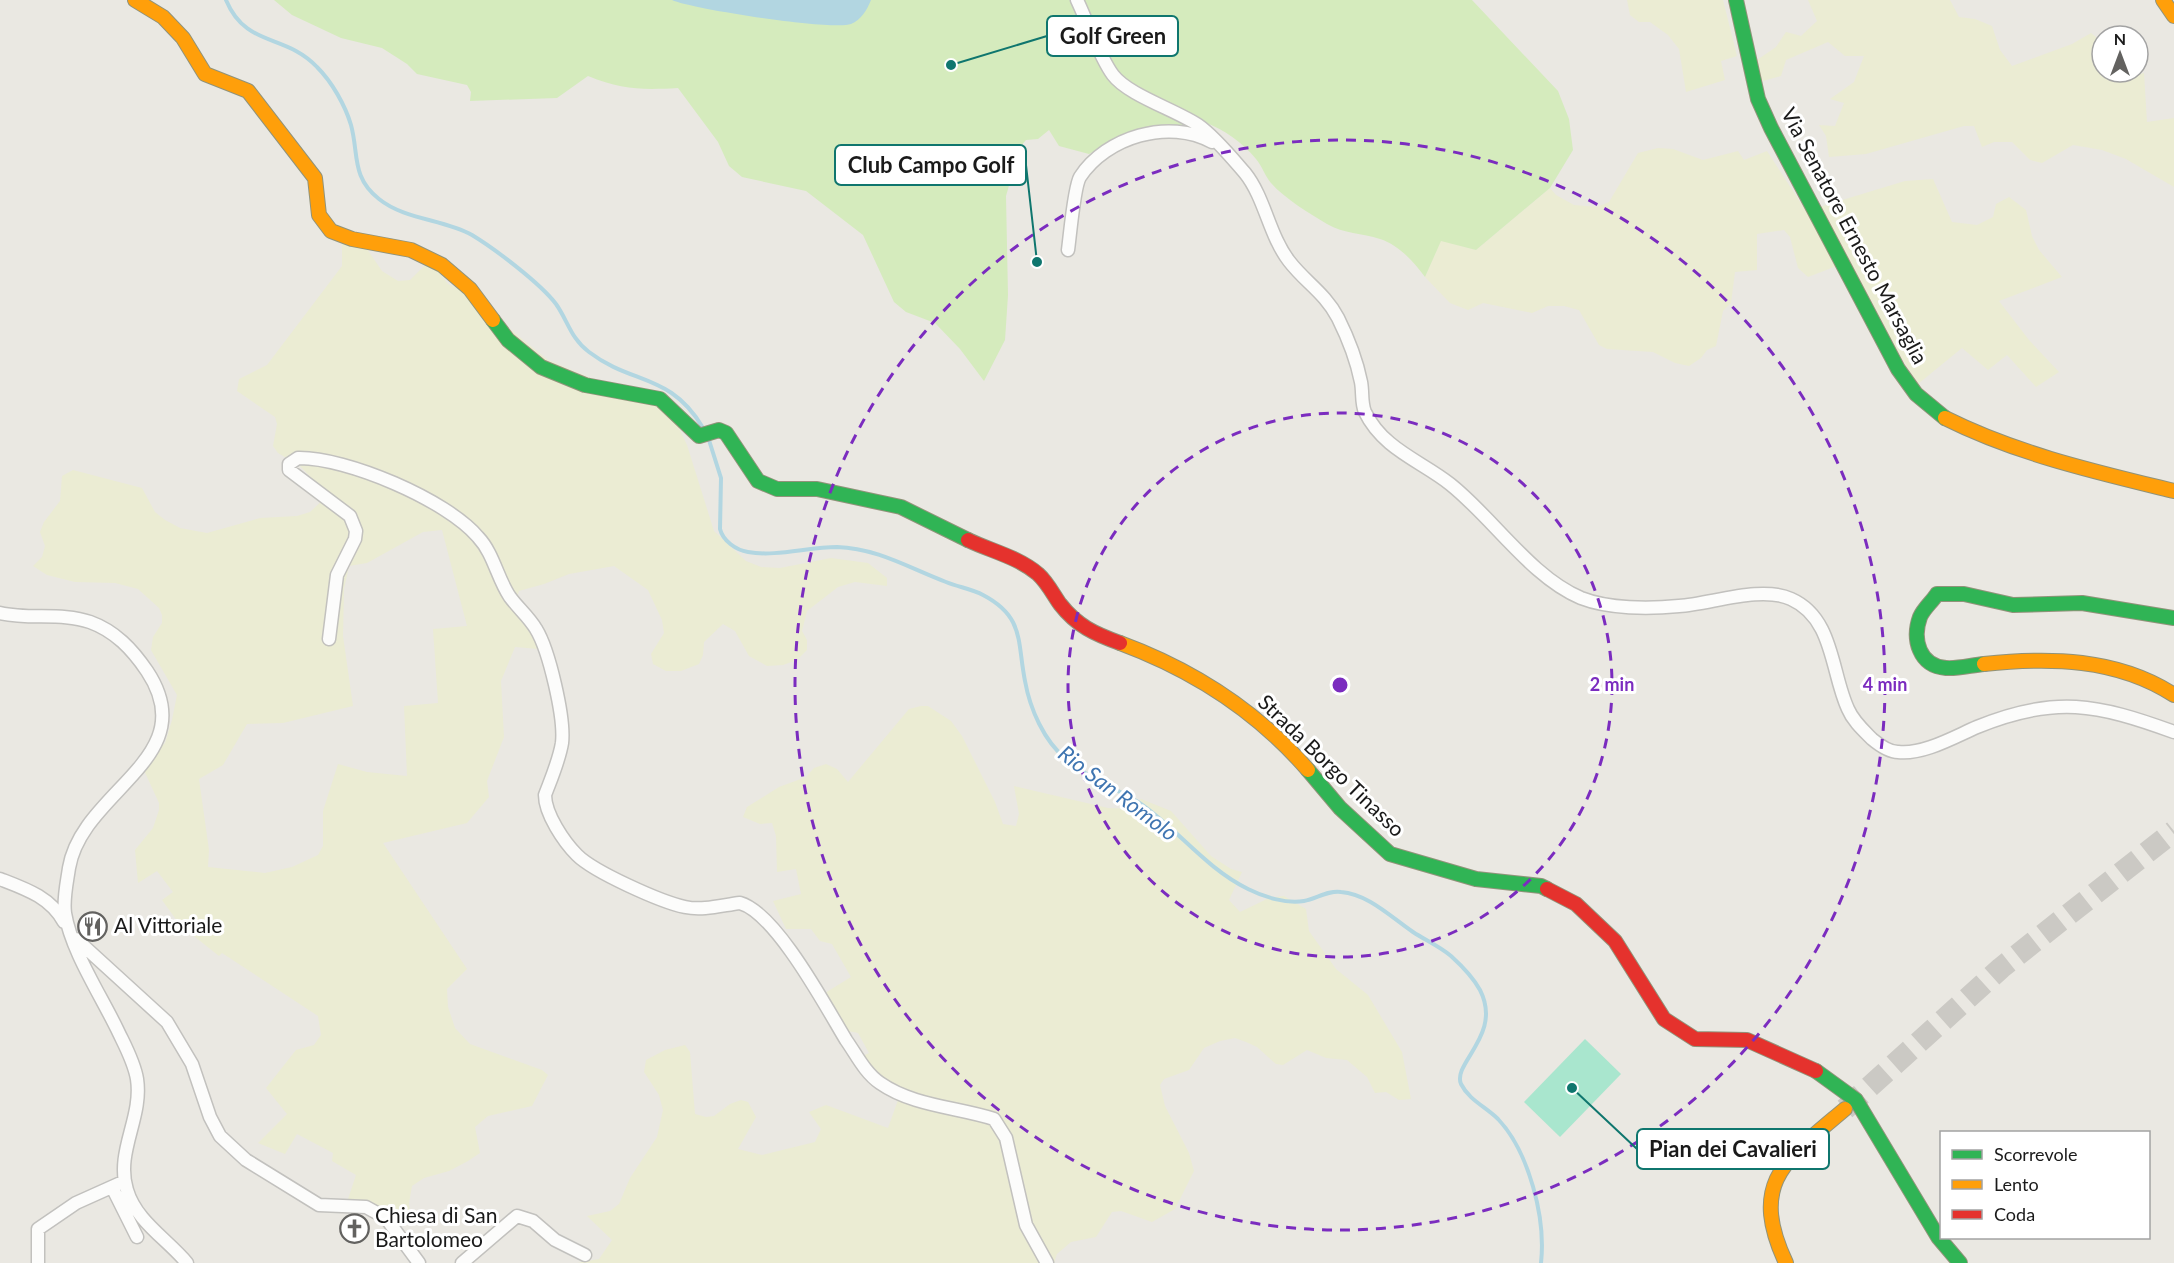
<svg xmlns="http://www.w3.org/2000/svg" width="2174" height="1263" viewBox="0 0 2174 1263" font-family="Lato,sans-serif">
<style>
.farmland{fill:#ebecd3;fill-rule:evenodd}
.grass{fill:#d5ebbd}
.pitch{fill:#a9e6ce}
.water{fill:#b2d6e1}
.lines{fill:none;stroke-linecap:round;stroke-linejoin:round}
.stream{stroke:#b2d6e1;stroke-width:4}
.highway-tunnel{stroke:#cbc9c4;stroke-width:22;stroke-dasharray:22 11;stroke-linecap:butt}
.street-casing{stroke:#c2c1be;stroke-width:15}
.fast-casing{stroke:#91937a;stroke-width:16}
.slow-casing{stroke:#91937a;stroke-width:16}
.jam-casing{stroke:#91937a;stroke-width:16}
.street{stroke:#fcfcfb;stroke-width:12}
.fast{stroke:#30b455;stroke-width:14}
.slow{stroke:#ff9f0a;stroke-width:14}
.jam{stroke:#e5322d;stroke-width:14}
.ring{fill:none;stroke:#7b2cbf;stroke-width:3;stroke-dasharray:10 8}
.labels{text-anchor:middle;stroke-width:6;stroke-linejoin:round;paint-order:stroke}
.street-label{font-size:21px;fill:#1a1a1a;stroke:#fff}
.poi-label{font-size:21px;fill:#1a1a1a;stroke:#fff;text-anchor:start}
.water-label{font-size:22px;font-style:italic;fill:#3f75b1;stroke:#fff}
.centre{fill:#7b2cbf;stroke:#fff;stroke-width:3}
.ring-label{font-size:18px;text-anchor:middle;font-weight:bold;fill:#7b2cbf;stroke:#fff;stroke-width:6;stroke-linejoin:round;paint-order:stroke}
.leader{fill:none;stroke:#0f766e;stroke-width:2}
.callout-dot{fill:#0f766e;stroke:#fff;stroke-width:2}
.callout{fill:#fff;stroke:#0f766e;stroke-width:2}
.callout-label{font-size:22px;text-anchor:middle;font-weight:bold;fill:#1a1a1a}
</style>
<rect width="100%" height="100%" fill="#eae8e2"/>
<!-- farmland -->
<path class="farmland" d="M 1627,0 L 1723,0 L 1737,56 L 1721,61 L 1725,80 L 1686,92 L 1679,49 L 1668,35 L 1650,22 L 1639,22 L 1630,15 Z
M 1808,0 L 1950,0 L 1959,17 L 1975,19 L 1992,26 L 2000,50 L 2012,66 L 2072,44 L 2091,33 L 2102,42 L 2102,72 L 2136,75 L 2144,73 L 2147,122 L 2174,118 L 2174,187 L 2126,159 L 2102,150 L 2073,145 L 2042,163 L 2030,160 L 2012,142 L 1994,142 L 1982,147 L 1974,126 L 1964,126 L 1866,154 L 1829,157 L 1826,136 L 1819,125 L 1835,126 L 1844,103 L 1830,99 L 1854,82 L 1864,56 L 1845,56 L 1828,42 L 1786,60 L 1781,76 L 1759,82 L 1757,60 L 1776,47 L 1786,32 L 1801,36 L 1817,21 Z
M 1658,148 L 1673,149 L 1703,160 L 1738,151 L 1744,160 L 1767,151 L 1806,211 L 1905,181 L 1933,179 L 1952,222 L 1977,225 L 1993,217 L 1996,204 L 2009,197 L 2026,210 L 2032,236 L 2039,250 L 2062,277 L 1999,301 L 2029,340 L 2059,372 L 2036,387 L 2007,355 L 1988,370 L 1962,348 L 1918,384 L 1842,264 L 1808,277 L 1798,268 L 1790,237 L 1784,230 L 1757,234 L 1757,270 L 1735,272 L 1731,303 L 1723,311 L 1716,346 L 1707,350 L 1701,358 L 1689,366 L 1675,363 L 1653,352 L 1607,349 L 1599,345 L 1579,310 L 1564,306 L 1548,306 L 1532,313 L 1483,303 L 1468,310 L 1450,303 L 1425,277 L 1441,240 L 1476,250 L 1550,188 L 1556,195 L 1574,205 L 1597,207 L 1609,202 L 1638,153 Z
M 342,243 L 365,246 L 382,271 L 398,281 L 410,280 L 424,266 L 434,266 L 448,284 L 463,291 L 548,360 L 660,407 L 676,422 L 687,445 L 714,531 L 746,561 L 761,567 L 780,568 L 831,558 L 868,563 L 887,578 L 887,586 L 855,582 L 838,587 L 807,611 L 802,631 L 807,640 L 807,650 L 797,660 L 783,665 L 767,666 L 749,656 L 735,631 L 723,624 L 704,642 L 703,655 L 699,664 L 681,671 L 666,671 L 653,664 L 651,654 L 664,633 L 662,620 L 648,590 L 614,566 L 569,574 L 544,584 L 519,591 L 516,601 L 531,626 L 539,649 L 515,647 L 501,681 L 504,737 L 487,781 L 489,797 L 467,823 L 383,843 L 467,969 L 447,989 L 448,1007 L 455,1028 L 470,1044 L 542,1070 L 548,1075 L 532,1106 L 488,1116 L 475,1127 L 480,1153 L 468,1161 L 449,1171 L 424,1178 L 412,1186 L 409,1203 L 410,1212 L 395,1221 L 392,1214 L 370,1204 L 348,1199 L 356,1175 L 332,1161 L 333,1153 L 297,1134 L 285,1154 L 258,1143 L 287,1114 L 266,1088 L 296,1050 L 314,1045 L 321,1035 L 318,1016 L 222,953 L 219,956 L 180,925 L 162,900 L 173,892 L 157,871 L 138,883 L 135,850 L 153,828 L 159,810 L 159,803 L 142,766 L 165,743 L 172,720 L 177,695 L 151,650 L 153,637 L 162,623 L 162,615 L 159,608 L 138,589 L 115,583 L 75,582 L 47,575 L 33,566 L 42,557 L 45,546 L 40,532 L 44,522 L 60,501 L 62,476 L 73,470 L 142,488 L 155,512 L 165,520 L 180,528 L 207,533 L 260,518 L 297,516 L 310,512 L 325,498 L 324,491 L 300,466 L 278,453 L 273,446 L 277,424 L 275,417 L 237,391 L 239,379 L 267,365 L 342,266 ZM 442,530 L 467,626 L 433,629 L 438,703 L 404,706 L 407,776 L 367,772 L 338,764 L 323,811 L 323,846 L 318,855 L 292,867 L 265,873 L 208,867 L 209,850 L 199,779 L 223,765 L 247,724 L 283,723 L 353,706 L 343,636 L 344,589 L 349,566 L 367,563 L 423,532 Z
M 921,706 L 928,706 L 951,721 L 962,736 L 995,802 L 1003,824 L 1016,826 L 1019,814 L 1014,786 L 1108,808 L 1131,809 L 1141,799 L 1171,811 L 1211,856 L 1231,869 L 1242,872 L 1229,900 L 1240,912 L 1269,898 L 1284,896 L 1306,909 L 1309,931 L 1336,969 L 1368,995 L 1402,1052 L 1411,1099 L 1399,1100 L 1386,1092 L 1375,1093 L 1367,1077 L 1347,1060 L 1326,1058 L 1307,1050 L 1283,1065 L 1276,1064 L 1257,1047 L 1246,1042 L 1235,1038 L 1220,1041 L 1204,1048 L 1189,1070 L 1164,1079 L 1160,1085 L 1165,1106 L 1189,1153 L 1194,1171 L 1175,1209 L 1152,1222 L 1121,1211 L 1112,1212 L 1096,1237 L 1071,1242 L 1057,1254 L 1054,1263 L 577,1263 L 599,1259 L 612,1240 L 587,1216 L 610,1211 L 619,1204 L 630,1178 L 657,1137 L 663,1110 L 659,1095 L 644,1072 L 646,1060 L 665,1050 L 685,1045 L 690,1052 L 695,1114 L 706,1117 L 714,1116 L 730,1104 L 741,1100 L 748,1102 L 756,1117 L 738,1149 L 762,1155 L 815,1142 L 821,1129 L 809,1112 L 826,1105 L 888,1128 L 902,1089 L 881,1080 L 863,1056 L 869,1053 L 858,1033 L 848,1031 L 825,993 L 851,977 L 832,944 L 820,941 L 811,929 L 786,929 L 773,901 L 801,894 L 796,869 L 777,872 L 776,836 L 772,823 L 760,824 L 743,817 L 747,807 L 779,787 L 806,777 L 814,768 L 826,764 L 837,769 L 848,782 L 909,709 Z"/>
<!-- grass -->
<path class="grass" d="M 274,0 L 1472,0 L 1558,91 L 1569,119 L 1573,150 L 1550,188 L 1476,250 L 1441,241 L 1425,277 C 1414,262 1399,245 1380,239 C 1362,233 1344,234 1327,224 C 1309,213 1285,199 1271,183 C 1265,176 1262,166 1256,159 C 1242,142 1225,130 1204,122 L 1193,132 L 1144,129 L 1129,132 L 1089,154 L 1059,146 L 1049,130 L 1038,139 L 1026,140 L 1020,147 L 1006,196 L 1008,295 L 1005,340 L 984,381 L 960,349 L 935,323 L 906,312 L 894,302 L 863,235 L 806,191 L 742,177 L 729,166 L 718,142 L 678,88 C 643,90 622,90 588,76 L 557,98 L 470,101 L 471,92 L 467,85 L 417,74 L 407,64 L 382,48 L 341,38 L 292,15 Z"/>
<!-- pitch -->
<path class="pitch" d="M 1585,1039 L 1621,1074 L 1560,1137 L 1524,1102 Z"/>
<!-- water -->
<path class="water" d="M 672,0 L 871,0 C 867,10 861,20 851,24 C 834,31 691,9 672,0 Z"/>
<g class="lines">
<!-- stream -->
<path class="stream" d="M 226,0 C 246,48 285,33 317,67 C 332,82 345,105 351,125 C 359,154 351,177 379,199 C 405,220 444,219 472,235 C 495,249 540,283 556,304 C 568,321 571,339 589,352 C 632,385 671,373 703,428
M 708,437 L 721,478 L 720,529 C 723,541 736,550 748,552 C 776,557 808,547 837,547 C 877,548 911,569 946,582 C 958,587 972,589 983,595 C 1025,617 1017,642 1025,681 C 1030,709 1044,741 1066,759 C 1087,778 1114,787 1138,802 C 1177,828 1205,868 1248,889 C 1264,897 1286,904 1304,901 C 1316,899 1328,890 1341,892 C 1368,894 1391,917 1413,932 C 1425,940 1439,946 1451,956 C 1462,966 1473,977 1480,990 C 1503,1035 1452,1063 1461,1084 C 1469,1100 1486,1107 1498,1119 C 1529,1152 1546,1218 1541,1263"/>
<!-- highway-tunnel -->
<path class="highway-tunnel" d="M 1845,1109 L 2001,968 L 2174,831"/>
<defs>
<path id="street" d="M 1077,0 C 1087,21 1100,58 1113,75 C 1128,95 1176,110 1198,125 C 1214,136 1232,158 1245,173 C 1265,198 1269,235 1289,261 C 1305,282 1325,293 1338,318 C 1347,336 1357,362 1361,382 C 1363,392 1361,403 1365,412 C 1383,449 1421,461 1450,484 C 1493,518 1531,577 1581,598 C 1609,609 1649,609 1679,606 C 1711,604 1761,585 1791,599 C 1834,618 1831,673 1848,709 C 1853,721 1863,730 1872,739 C 1878,744 1889,752 1898,752 C 1923,755 1954,737 1977,727 C 2055,695 2097,704 2174,732
M 1068,250 C 1070,236 1074,187 1080,177 C 1106,137 1169,118 1212,142
M 0,613 C 29,620 62,612 90,622 C 115,631 132,649 147,671 C 205,758 82,790 69,868 C 67,882 63,899 65,913 C 71,950 100,994 117,1029 C 124,1044 134,1061 137,1079 C 143,1118 115,1152 127,1190 C 136,1221 167,1239 187,1263
M 329,639 L 337,575 L 355,539 L 356,531 L 350,516 L 289,470 L 289,464 L 298,458 C 346,457 447,500 478,537 C 494,554 497,578 510,597 C 518,608 529,617 536,629 C 549,650 565,718 562,743 C 559,761 551,779 545,795 C 545,814 564,842 577,855 C 594,872 661,902 685,907 C 703,911 723,905 740,903 C 776,913 826,1007 846,1040 C 856,1054 865,1073 880,1083 C 913,1106 956,1107 994,1119 L 1006,1138 L 1026,1225 L 1047,1263
M 0,879 C 26,889 50,897 64,922
M 76,939 L 167,1022 L 192,1064 L 210,1117 L 220,1136 L 246,1160 L 319,1205 L 366,1207 L 386,1218 L 419,1263
M 112,1187 L 137,1237
M 38,1263 L 38,1229 L 76,1203 L 125,1181
M 462,1263 L 517,1216 L 533,1221 L 555,1240 L 585,1255"/>
<path id="fast" d="M 1736,0 L 1758,99 L 1771,128 L 1898,369 L 1916,394 L 1945,418
M 493,320 L 508,340 L 541,367 L 585,385 L 660,399 L 699,436 L 719,430 L 726,433 L 758,481 L 777,489 L 817,489 L 901,507 L 968,540
M 1984,664 C 1972,665 1958,669 1946,668 C 1919,666 1912,639 1920,617 C 1924,608 1932,602 1937,594 L 1964,594 L 2013,605 L 2082,603 L 2174,618
M 1308,770 L 1340,808 L 1390,854 L 1476,879 L 1541,886 L 1547,889
M 1816,1071 L 1856,1100 L 1938,1237 L 1960,1263"/>
<path id="slow" d="M 135,0 L 163,17 L 183,38 L 205,74 L 248,91 L 315,178 L 319,215 L 331,231 L 352,239 L 411,250 L 442,265 L 470,289 L 493,320
M 2163,0 L 2174,16
M 1945,418 C 2017,454 2096,472 2174,491
M 1120,643 C 1193,670 1257,711 1308,770
M 1984,664 C 2049,657 2117,658 2174,695
M 1786,1263 C 1748,1182 1786,1159 1845,1109"/>
<path id="jam" d="M 968,540 C 991,551 1018,557 1038,574 C 1047,582 1053,594 1060,604 C 1077,626 1095,634 1120,643
M 1547,889 L 1576,904 L 1615,941 L 1664,1019 L 1695,1039 L 1747,1040 L 1816,1071"/>
</defs>
<!-- street casing -->
<use href="#street" class="street-casing"/>
<!-- fast casing -->
<use href="#fast" class="fast-casing"/>
<!-- slow casing -->
<use href="#slow" class="slow-casing"/>
<!-- jam casing -->
<use href="#jam" class="jam-casing"/>
<!-- street -->
<use href="#street" class="street"/>
<!-- fast -->
<use href="#fast" class="fast"/>
<!-- slow -->
<use href="#slow" class="slow"/>
<!-- jam -->
<use href="#jam" class="jam"/>
</g>
<!-- distance rings -->
<g class="ring">
<circle cx="1340" cy="685" r="272"/>
<circle cx="1340" cy="685" r="545"/>
</g>
<!-- icons -->
<defs>
<symbol id="restaurant-ring" viewBox="-11 -11 22 22"><circle r="9.5" fill="#fff" stroke="#636260" stroke-width="1.5"/><path d="M-5-6h1v4h1v-4h1v4h1v-4h1v5L-1.5 .5V6h-2V.5L-5-1ZM5-6V6H3V1.5H1.5Q1.5-4 5-6Z" fill="#636260"/></symbol>
<symbol id="church-ring" viewBox="-11 -11 22 22"><circle r="9.5" fill="#fff" stroke="#636260" stroke-width="1.5"/><path d="M-1.2-6h2.4v3.5h3.3v2.4h-3.3V6h-2.4V-.1h-3.3v-2.4h3.3Z" fill="#636260"/></symbol>
</defs>
<g fill-rule="evenodd">
<use href="#restaurant-ring" x="76" y="910" width="33" height="33"/>
<use href="#church-ring" x="338" y="1212" width="33" height="33"/>
</g>
<g class="labels">
<!-- street labels -->
<g class="street-label">
<text transform="translate(1854 236) rotate(62)" y="7">Via Senatore Ernesto Marsaglia</text>
<text transform="translate(1331 766) rotate(44)" y="7">Strada Borgo Tinasso</text>
</g>
<!-- poi labels -->
<g class="poi-label">
<text x="114" y="933">Al Vittoriale</text>
<text x="375" y="1223">Chiesa di San<tspan x="375" dy="24">Bartolomeo</tspan></text>
</g>
<!-- water labels -->
<g class="water-label">
<text transform="translate(1118 793) rotate(37)" y="8">Rio San Romolo</text>
</g>
</g>
<circle cx="1340" cy="685" r="9" class="centre"/>
<g class="ring-label">
<text x="1612" y="691">2 min</text>
<text x="1885" y="691">4 min</text>
</g>
<!-- callouts -->
<path class="leader" d="M951 65L1047 36M1037 262L1026 165M1572 1088L1637 1149"/>
<g class="callout-dot">
<circle cx="951" cy="65" r="6"/>
<circle cx="1037" cy="262" r="6"/>
<circle cx="1572" cy="1088" r="6"/>
</g>
<g class="callout">
<rect x="1047" y="16" width="131" height="40" rx="6"/>
<rect x="835" y="145" width="191" height="40" rx="6"/>
<rect x="1637" y="1129" width="192" height="40" rx="6"/>
</g>
<g class="callout-label">
<text x="1113" y="44">Golf Green</text>
<text x="931" y="173">Club Campo Golf</text>
<text x="1733" y="1157">Pian dei Cavalieri</text>
</g>
<!-- legend -->
<rect x="1940" y="1131" width="210" height="108" fill="#ffffff" stroke="#a3a3a3" stroke-width="1.5"/>
<rect x="1952" y="1150" width="30" height="9" fill="#30b455" stroke="#a3a3a3" stroke-width="1.5"/>
<text x="1994" y="1161" font-size="18" fill="#1a1a1a">Scorrevole</text>
<rect x="1952" y="1180" width="30" height="9" fill="#ff9f0a" stroke="#a3a3a3" stroke-width="1.5"/>
<text x="1994" y="1191" font-size="18" fill="#1a1a1a">Lento</text>
<rect x="1952" y="1210" width="30" height="9" fill="#e5322d" stroke="#a3a3a3" stroke-width="1.5"/>
<text x="1994" y="1221" font-size="18" fill="#1a1a1a">Coda</text>
<!-- north arrow -->
<g transform="translate(2120 54)"><circle r="28" fill="#ffffff" stroke="#a3a3a3" stroke-width="1.5"/>
<path d="M0-4.5L10 22L0 15L-10 22Z" fill="#636260"/>
<text y="-9" font-size="16" font-weight="bold" text-anchor="middle" fill="#1a1a1a">N</text>
</g>
</svg>
